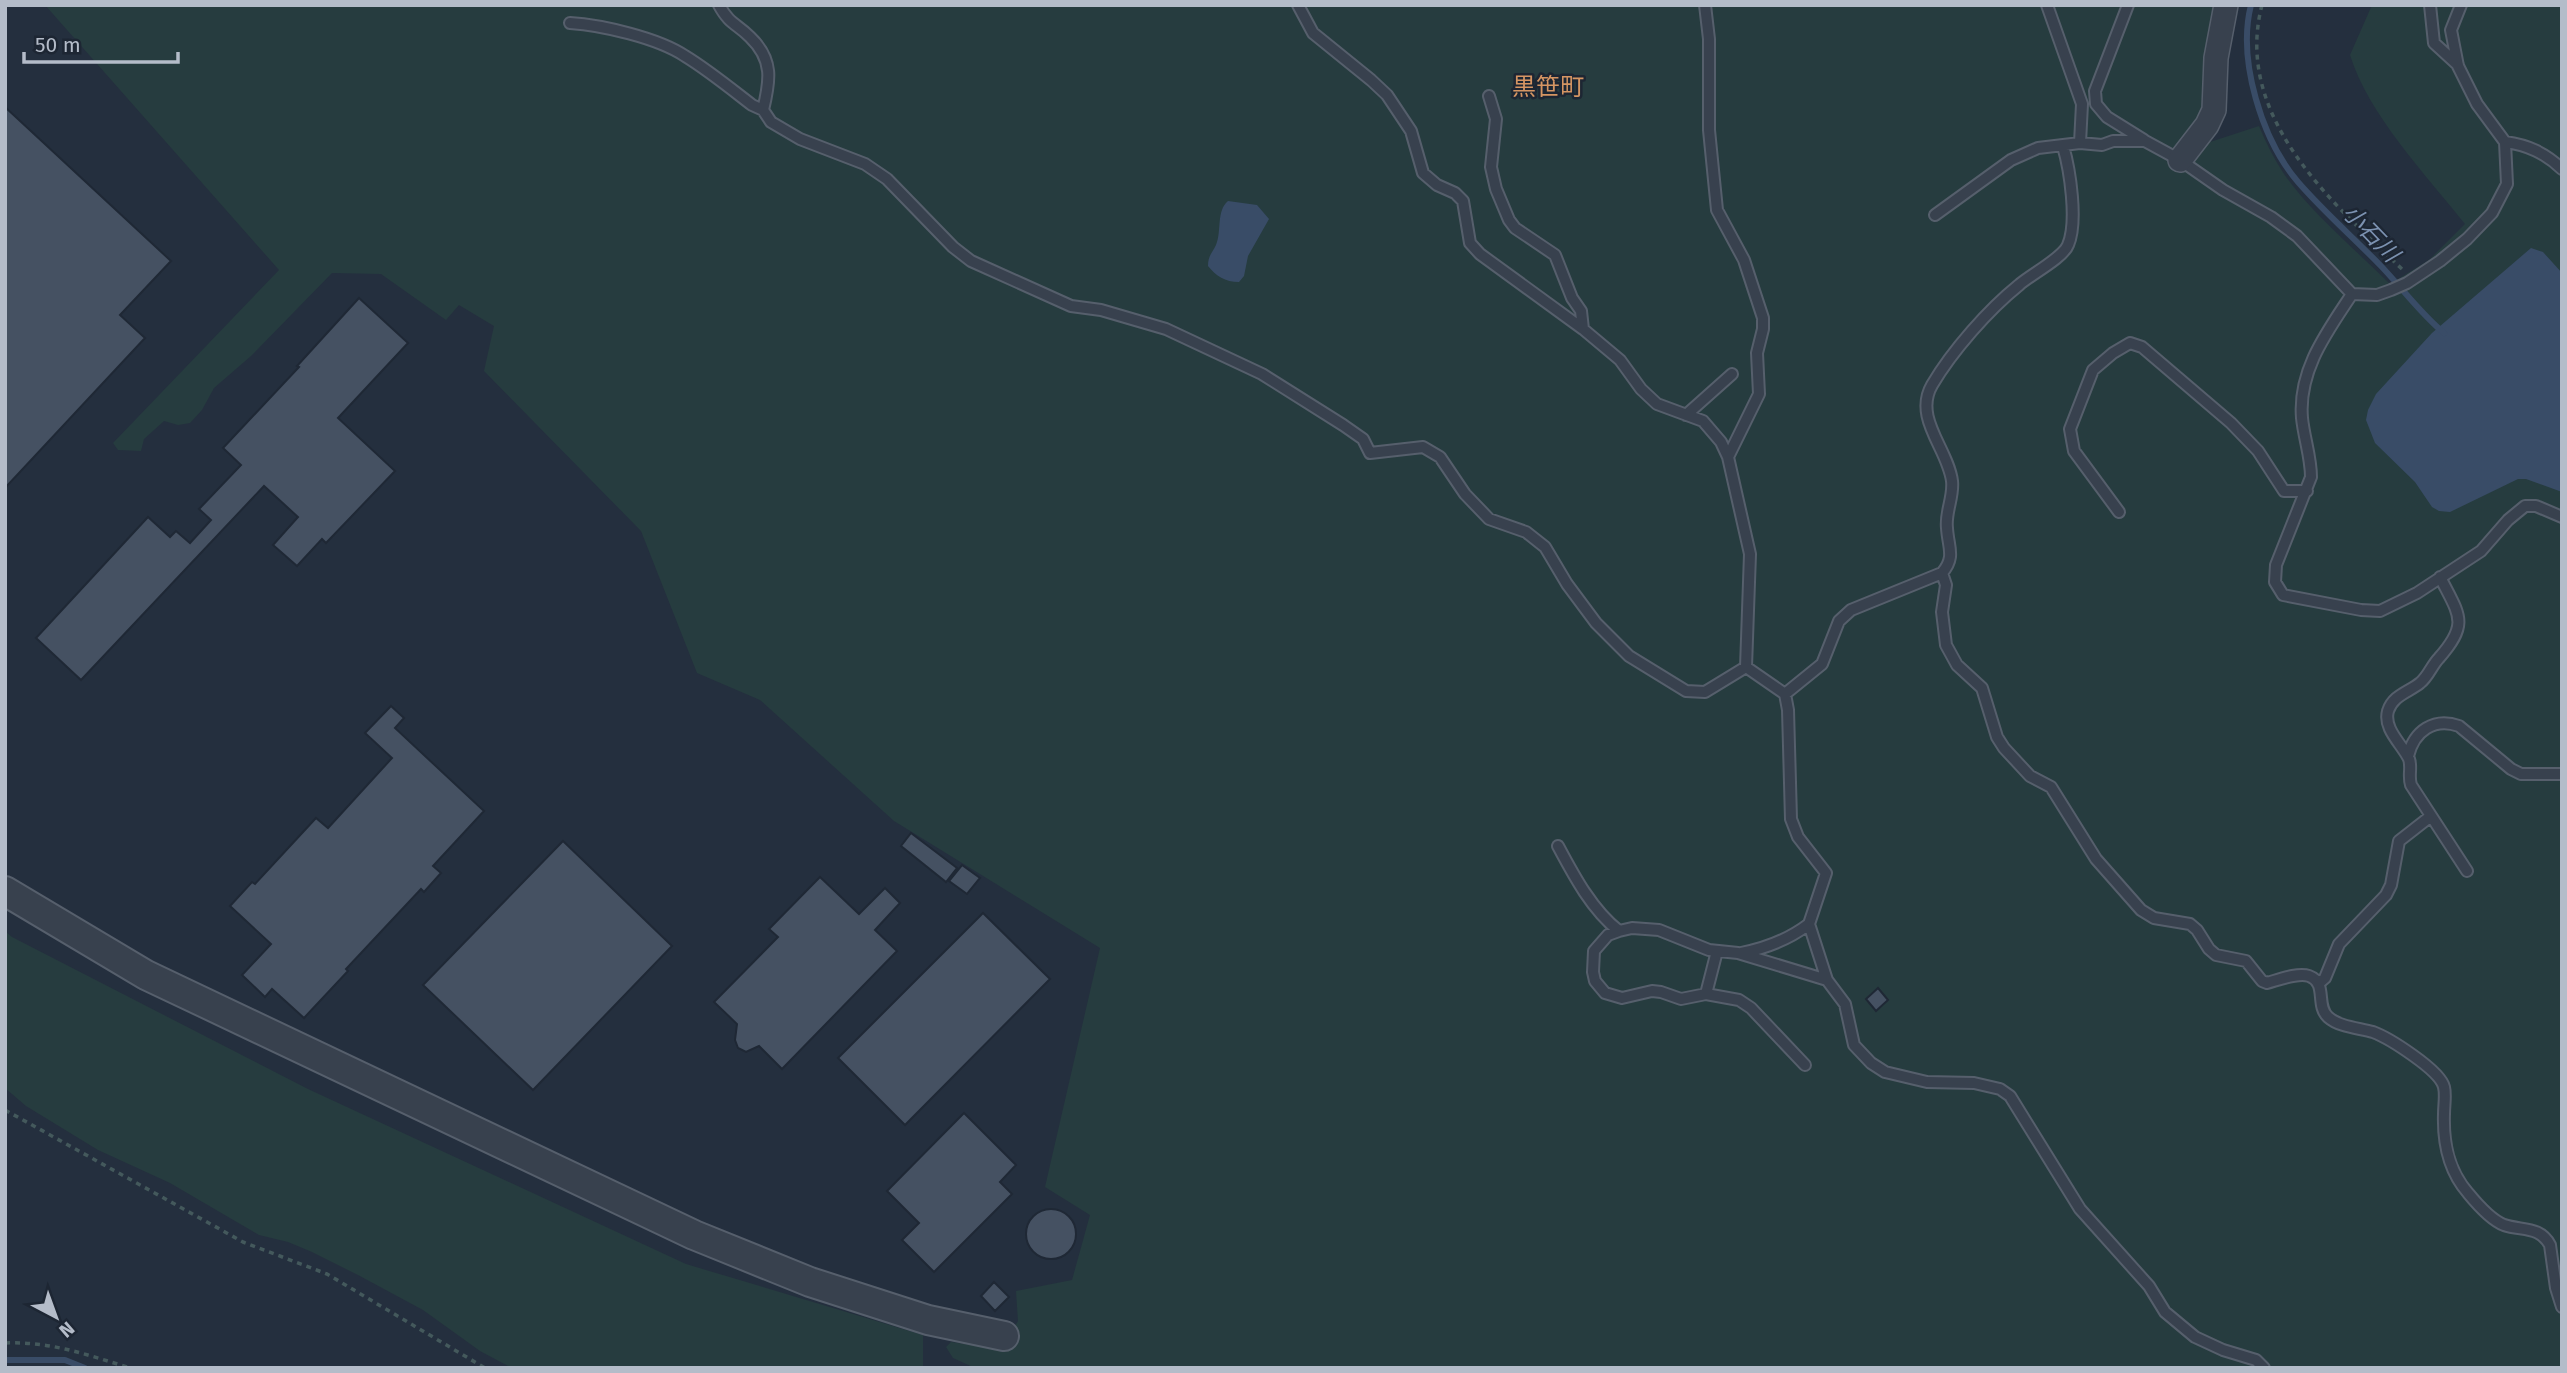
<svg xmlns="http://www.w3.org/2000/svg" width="2567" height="1373" viewBox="0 0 2567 1373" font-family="'Fira Sans','Noto Sans JP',sans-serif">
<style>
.green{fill:#263c3f}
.water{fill:#394c67}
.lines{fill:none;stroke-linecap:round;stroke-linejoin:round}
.stream{stroke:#394c67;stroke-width:6}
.building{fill:#455162;stroke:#1f2835;stroke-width:2}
.service-casing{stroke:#565f6c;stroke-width:14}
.minor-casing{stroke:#565f6c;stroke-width:26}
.tertiary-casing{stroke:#565f6c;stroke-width:32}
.path{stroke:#44595c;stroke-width:3.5;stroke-dasharray:5 5;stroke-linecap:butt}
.service{stroke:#38414e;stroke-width:10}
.minor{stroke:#38414e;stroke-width:23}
.tertiary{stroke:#38414e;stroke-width:28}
.labels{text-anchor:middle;stroke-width:5;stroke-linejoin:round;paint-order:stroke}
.water-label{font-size:23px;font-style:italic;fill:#7c92b1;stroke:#1d2633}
.quarter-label{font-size:24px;fill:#d59563;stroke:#1d2633}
</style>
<rect width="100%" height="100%" fill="#242f3e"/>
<!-- green -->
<path class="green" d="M 45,5 L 2218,5 L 2204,99 L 2210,142 L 2259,126 C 2266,143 2274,159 2284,174 C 2311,213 2356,250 2390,284 L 2429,260 L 2465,224 C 2426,175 2368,114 2350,55 L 2372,5 L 2562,5 L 2562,1368 L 975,1368 L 953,1358 L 946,1347 L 951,1342 L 1001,1349 L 1018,1321 L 1016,1291 L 1072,1280 L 1090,1215 L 1045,1187 L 1100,948 L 894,821 L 760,700 L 697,673 L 641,531 L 484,371 L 494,326 L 459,305 L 446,320 L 381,274 L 332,273 L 251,356 L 214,388 L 202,410 L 190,423 L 178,425 L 164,421 L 144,439 L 141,451 L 118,450 L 113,443 L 279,270 Z
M 5,931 L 12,937 L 308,1089 L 686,1264 L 923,1335 L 923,1368 L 512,1368 L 480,1351 L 423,1310 L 358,1275 L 312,1252 L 288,1242 L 259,1235 L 170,1183 L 98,1150 L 26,1106 L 5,1088 Z"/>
<!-- water -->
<path class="water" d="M 1228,201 L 1257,205 L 1269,219 L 1248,256 L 1244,276 L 1239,282 C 1225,282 1216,276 1208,266 C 1208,256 1212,253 1216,245 C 1222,231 1216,211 1228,201 Z
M 2531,248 L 2543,252 L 2562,273 L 2562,492 L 2526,479 L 2518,479 L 2450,512 L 2439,511 L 2432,507 L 2415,482 L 2375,443 L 2366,420 L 2368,410 L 2376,394 L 2432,333 Z"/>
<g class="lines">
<!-- stream -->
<path class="stream" d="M 2251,5 C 2237,60 2262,140 2298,182 C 2324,212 2354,238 2381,266 C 2402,288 2421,314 2444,333
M 5,1360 L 65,1360 L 85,1368"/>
</g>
<!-- building -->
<path class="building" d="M 5,107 L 171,261 L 120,315 L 145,338 L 5,488 Z
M 359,298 L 408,343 L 338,418 L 395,471 L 326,543 L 322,539 L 297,566 L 273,545 L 298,517 L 264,486 L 81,680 L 36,638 L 148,517 L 170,537 L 176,531 L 190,543 L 211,520 L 199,509 L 241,465 L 223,448 L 299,367 L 297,366 Z
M 391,706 L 404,718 L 395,728 L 484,811 L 433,866 L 441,873 L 424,892 L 421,889 L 346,969 L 348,971 L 304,1018 L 272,989 L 265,997 L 242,975 L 271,944 L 230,906 L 252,882 L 255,884 L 316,818 L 328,828 L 392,758 L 365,733 Z
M 911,833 L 957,868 L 946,882 L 901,846 Z
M 563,841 L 672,946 L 533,1090 L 423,985 Z
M 962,865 L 980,878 L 967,894 L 949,881 Z
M 820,877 L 859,914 L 885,888 L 900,903 L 875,930 L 897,951 L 782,1069 L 759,1046 L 746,1052 L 738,1048 L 735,1040 L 737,1024 L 714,1002 L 778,937 L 769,929 Z
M 983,913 L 1050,979 L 905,1125 L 838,1058 Z
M 1878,988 L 1888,1000 L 1876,1011 L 1866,999 Z
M 964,1113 L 1016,1165 L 1000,1182 L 1012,1194 L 934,1272 L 902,1240 L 919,1223 L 887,1191 Z
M1026 1234a25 25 0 1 1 50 0a25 25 0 1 1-50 0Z
M 994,1282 L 1009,1297 L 995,1311 L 981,1296 Z"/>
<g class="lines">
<defs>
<path id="service" d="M 719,5 C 730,25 736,23 750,37 C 774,60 770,81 763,110 L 771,122 L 800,139 L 865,164 L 887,179 L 953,247 L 971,261 L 1071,306 L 1101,310 L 1166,329 L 1262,374 L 1343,425 L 1363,439 L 1370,453 L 1423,447 L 1440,457 L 1465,494 L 1489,519 L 1526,532 L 1545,547 L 1567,584 L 1596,623 L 1629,656 L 1686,691 L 1705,692 L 1746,667 L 1785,694 L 1788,710 L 1791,819 L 1798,837 L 1826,873 L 1809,924 L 1827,980 L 1845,1004 L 1854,1045 L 1871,1063 L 1885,1072 L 1927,1082 L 1974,1083 L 2000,1089 L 2010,1096 L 2080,1209 L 2149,1286 L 2165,1312 L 2195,1337 L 2223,1350 L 2256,1360 L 2264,1368
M 1298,5 L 1313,33 L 1371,80 L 1387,95 L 1411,131 L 1423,173 L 1437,185 L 1455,193 L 1463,201 L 1470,243 L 1480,254 L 1583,329 L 1620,360 L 1641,389 L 1657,404 L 1703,421 L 1721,442 L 1728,457 L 1750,554 L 1746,667
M 1705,5 L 1709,39 L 1709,130 L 1717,210 L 1744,260 L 1763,318 L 1763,329 L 1757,353 L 1759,394 L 1728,457
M 2047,5 L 2082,104 L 2080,143
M 2128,5 L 2095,91 L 2096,104 L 2107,117 L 2144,140
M 2430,5 L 2434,43 L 2458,65
M 570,23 C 602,25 658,38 685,56 C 708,70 730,88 752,105 L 763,110
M 1489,96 L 1496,119 L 1491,167 L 1496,189 L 1509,220 L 1515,228 L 1555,255 L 1572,298 L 1581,311 L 1583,329
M 2505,142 C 2528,145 2545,153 2562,169
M 1935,215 L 2011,160 L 2038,148 L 2080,143 L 2102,145 L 2113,141 L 2145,141 L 2180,160 L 2223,190 L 2271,217 L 2297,236 L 2352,294 L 2377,295 L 2391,290 L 2407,283 L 2440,261 L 2467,239 L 2492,213 L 2507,184 L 2505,142 L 2477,104 L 2458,66 L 2451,30 L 2461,5
M 2352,294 C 2327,332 2298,370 2302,418 C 2304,438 2311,457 2311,477 L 2276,565 L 2275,582 L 2283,595 L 2361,610 L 2380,611 L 2417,593 L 2481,551 L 2508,520 L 2525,506 L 2536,506 L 2562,517
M 1686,415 L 1732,374
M 2119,512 L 2074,451 L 2070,429 L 2093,370 L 2113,353 L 2130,343 L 2142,347 L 2231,423 L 2258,451 L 2284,491 L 2307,491
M 1942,573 L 1946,585 L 1942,612 L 1946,645 L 1957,665 L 1982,688 L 1997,737 L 2004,748 L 2030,776 L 2051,787 L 2096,859 L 2141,910 L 2154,918 L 2190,924 L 2197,930 L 2209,949 L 2216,955 L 2246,961 L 2262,981 L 2267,983 C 2278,980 2298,972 2309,976 C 2328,983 2315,1005 2328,1017 C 2339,1027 2359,1028 2373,1032 C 2389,1038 2440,1070 2444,1087 C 2446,1095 2444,1105 2444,1114 C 2443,1143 2448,1170 2468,1193 C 2477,1204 2491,1220 2504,1225 C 2522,1231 2540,1226 2550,1245 L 2556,1288 L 2562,1307
M 2440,577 C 2459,615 2470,623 2439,658 C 2432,665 2428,677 2420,683 C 2409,692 2393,695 2388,711 C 2383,729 2402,744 2409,759 C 2412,767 2408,776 2411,785 L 2467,871
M 1785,694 L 1822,664 L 1839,621 L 1851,610 L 1942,573 C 1956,557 1948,547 1947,528 C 1945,512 1954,497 1952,481 C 1948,449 1913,418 1932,385 C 1952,351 1988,310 2019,285 C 2030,275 2063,258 2068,245 C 2078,222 2070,170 2063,146
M 2408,756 C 2414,731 2434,717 2459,726 L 2511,769 L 2521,774 L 2562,774
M 1558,846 C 1574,876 1592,910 1619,931
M 1741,953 C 1767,948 1788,940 1809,924
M 2318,984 L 2325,978 L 2339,944 L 2386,895 L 2391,885 L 2399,841 L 2431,816
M 1706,994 L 1717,951
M 1805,1065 L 1751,1008 L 1739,1000 L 1706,994 L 1681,999 L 1661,992 L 1652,991 L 1622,998 L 1605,993 L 1595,981 L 1593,972 L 1594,951 L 1608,935 L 1619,931 L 1632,928 L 1659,930 L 1709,950 L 1738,953 L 1827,980"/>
<path id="minor" d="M 2180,160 L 2207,125 L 2214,110 L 2216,58 L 2226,5"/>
<path id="tertiary" d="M 5,891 L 146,975 L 694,1235 L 810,1282 L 928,1320 L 1004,1336"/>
</defs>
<!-- service casing -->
<use href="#service" class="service-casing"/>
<!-- minor casing -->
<use href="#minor" class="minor-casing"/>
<!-- tertiary casing -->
<use href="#tertiary" class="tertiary-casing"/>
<!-- path -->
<path class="path" d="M 2262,5 C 2233,116 2331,202 2403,270
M 5,1110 L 243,1242 L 327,1274 L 485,1368
M 5,1343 C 50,1341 88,1355 130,1368"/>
<!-- service -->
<use href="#service" class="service"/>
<!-- minor -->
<use href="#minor" class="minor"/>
<!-- tertiary -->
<use href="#tertiary" class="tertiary"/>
</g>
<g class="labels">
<!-- water labels -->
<g class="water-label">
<text transform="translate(2371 233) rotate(46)" y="8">小石川</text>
</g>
<!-- quarter labels -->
<g class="quarter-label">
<text x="1548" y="95">黒笹町</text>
</g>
</g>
<!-- border -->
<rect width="2567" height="1373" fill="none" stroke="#b4bcc9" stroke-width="14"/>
<!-- north arrow -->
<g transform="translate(56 1317) rotate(139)" stroke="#1d2633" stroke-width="5" paint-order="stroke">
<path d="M0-5L12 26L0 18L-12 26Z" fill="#b4bcc9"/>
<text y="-10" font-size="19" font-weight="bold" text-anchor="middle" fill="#b4bcc9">N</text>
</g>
<!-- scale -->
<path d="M24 52v10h154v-10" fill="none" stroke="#b4bcc9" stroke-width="3.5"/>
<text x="35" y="52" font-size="21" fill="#b4bcc9" stroke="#1d2633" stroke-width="5" paint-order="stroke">50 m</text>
</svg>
